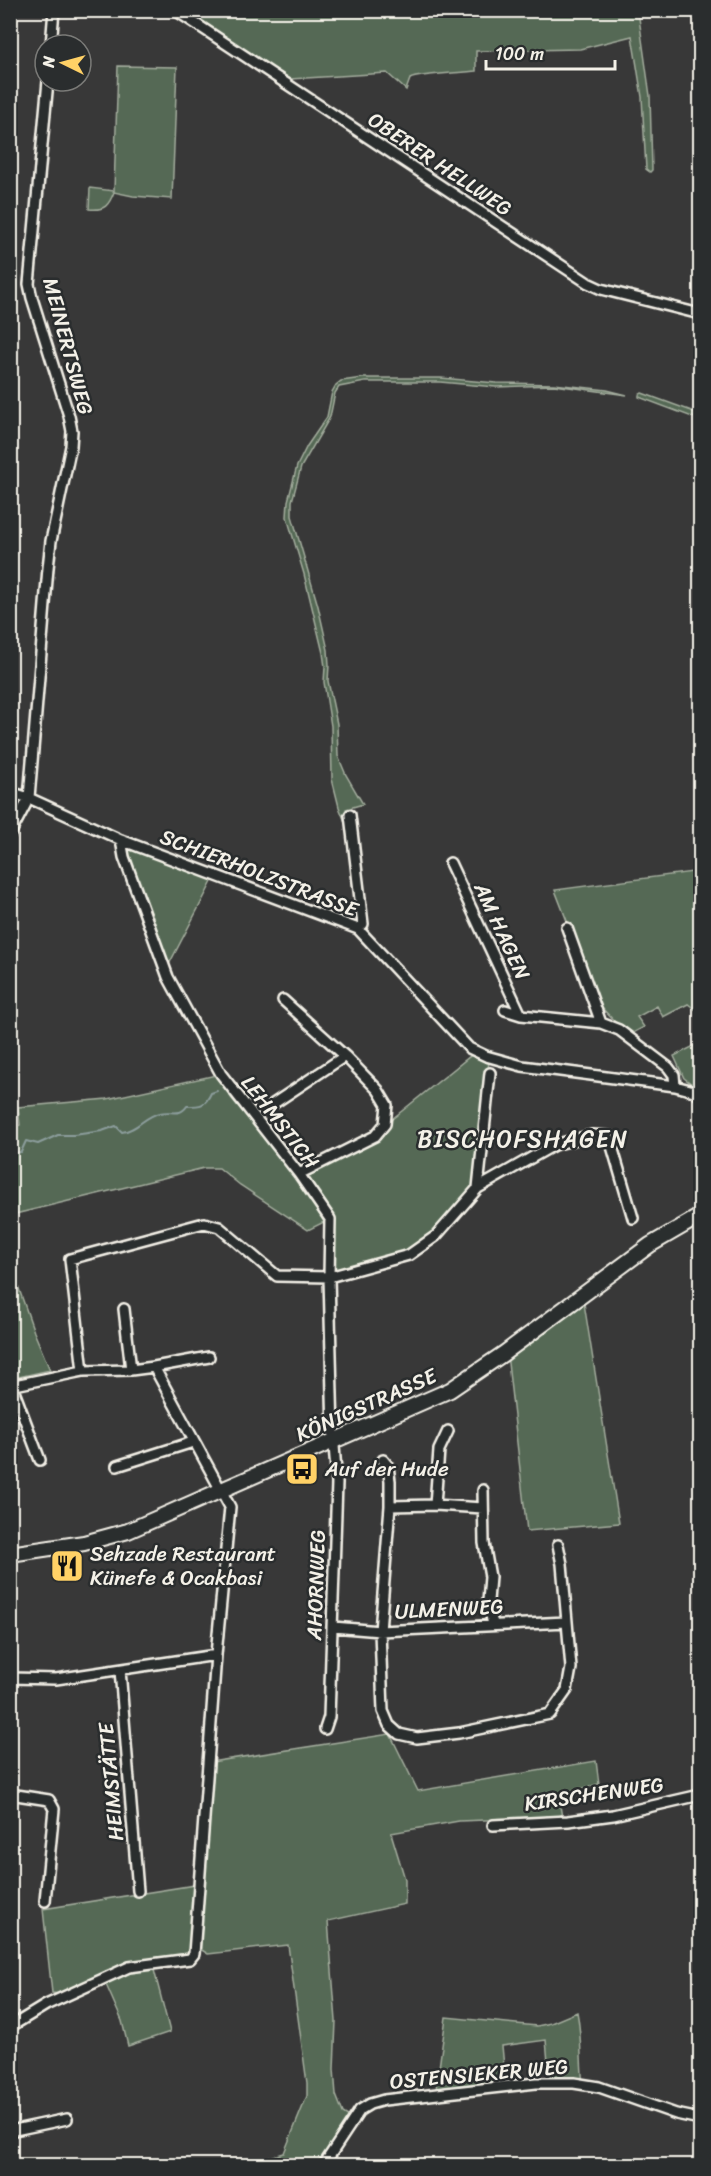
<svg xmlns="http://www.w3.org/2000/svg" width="711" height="2176" viewBox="0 0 711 2176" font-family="Sriracha,sans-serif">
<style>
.green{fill:#546954;stroke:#a4ad9e;stroke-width:1.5}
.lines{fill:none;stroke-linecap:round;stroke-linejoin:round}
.stream{stroke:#8c9d9c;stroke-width:2}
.street-casing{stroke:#f4f1e8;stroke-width:14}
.secondary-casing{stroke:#f4f1e8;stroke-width:18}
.street{stroke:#2a2d2e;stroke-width:9}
.secondary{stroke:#2a2d2e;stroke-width:14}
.labels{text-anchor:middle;stroke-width:5;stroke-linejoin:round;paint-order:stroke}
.street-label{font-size:21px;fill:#f4f1e8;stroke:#2a2d2e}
.poi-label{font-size:21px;fill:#f4f1e8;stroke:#2a2d2e;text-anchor:start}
.quarter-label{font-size:24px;letter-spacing:1.5px;fill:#f4f1e8;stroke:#2a2d2e}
</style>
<rect width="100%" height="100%" fill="#383838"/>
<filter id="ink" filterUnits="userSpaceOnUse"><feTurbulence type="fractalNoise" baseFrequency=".0167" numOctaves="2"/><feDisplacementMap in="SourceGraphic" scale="12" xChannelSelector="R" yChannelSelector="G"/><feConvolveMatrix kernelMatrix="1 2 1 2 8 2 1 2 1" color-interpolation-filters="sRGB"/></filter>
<g filter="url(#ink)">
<!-- green -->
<path class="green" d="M 181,11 L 638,11 L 650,96 L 652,170 L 650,172 L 646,169 L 642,97 L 632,36 L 580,49 L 476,51 L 476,71 C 462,73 418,74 410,79 L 406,90 L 387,73 L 290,79 Z
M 118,66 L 177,67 L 172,199 L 133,196 L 114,192 C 109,205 105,211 89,209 L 90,188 L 114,191 Z
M 363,378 L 441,378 L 496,383 L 554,384 L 607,390 L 627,395 L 554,385 L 496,387 L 440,382 L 365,382 L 339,387 L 335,393 L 330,417 L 301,467 L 292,501 L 292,516 L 318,606 L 328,650 L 329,665 L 328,681 L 337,724 L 338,756 L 346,775 L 363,804 L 346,809 L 348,829 L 339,807 L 332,779 L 331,726 L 324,682 L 325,667 L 323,653 L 304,574 L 287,517 L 288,501 L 297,466 L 307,446 L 327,417 L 332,392 L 336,385 L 341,381 Z
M 642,393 L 700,414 L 700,420 L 639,397 L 639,395 Z
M 132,848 L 214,878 L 167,968 L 127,852 Z
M 700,871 L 700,1013 L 688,1004 L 663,1017 L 657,1006 L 637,1017 L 644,1027 L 631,1034 L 618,1025 L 600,1006 L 555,890 Z
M 700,1043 L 700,1090 L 684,1078 L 674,1056 Z
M 474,1053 L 489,1061 L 476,1187 L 434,1235 L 413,1250 L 335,1272 L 332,1218 L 305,1173 L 377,1138 L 392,1119 Z
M 216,1075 L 232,1099 L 297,1177 L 324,1222 L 308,1230 L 240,1185 L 219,1168 L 204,1168 L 11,1215 L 11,1128 L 20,1125 L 18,1107 L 107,1099 Z
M 10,1263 L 34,1332 L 50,1370 L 14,1378 L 10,1372 Z
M 583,1297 L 619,1523 L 527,1531 L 507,1354 Z
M 390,1734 L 418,1791 L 596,1761 L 599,1784 L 558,1795 L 562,1817 L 459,1821 L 391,1833 L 405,1879 L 405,1904 L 328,1921 L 336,2021 L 334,2069 L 336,2095 L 343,2113 L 351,2118 L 321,2165 L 263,2165 L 264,2159 L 284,2153 L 307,2096 L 307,2083 L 288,1945 L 208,1954 L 197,1947 L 211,1762 Z
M 195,1885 L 191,1949 L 186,1955 L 139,1961 L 122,1966 L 60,1994 L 52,1993 L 43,1909 Z
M 153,1966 L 170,2032 L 128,2046 L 122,2021 L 104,1980 L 129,1970 Z
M 577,2012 C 582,2036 580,2061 583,2085 L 550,2084 L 546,2040 L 502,2046 L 506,2088 L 435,2097 L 446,2017 L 537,2026 L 551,2023 Z"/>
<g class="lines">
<!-- stream -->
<path class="stream" d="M 10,1153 L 21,1152 L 26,1141 L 38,1144 L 58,1135 L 74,1135 L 102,1131 L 116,1126 L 122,1132 C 138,1130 144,1116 160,1113 C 171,1110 180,1117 187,1106 C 201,1106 205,1106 211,1093 L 217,1091"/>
<defs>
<path id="street" d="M 175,10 L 588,283 L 601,289 L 700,314
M 51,45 L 54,10
M 10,792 L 29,798 L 121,840 L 358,929 L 469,1048 L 486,1056 L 522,1066 L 675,1086 L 694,1091 L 700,1096
M 350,815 L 363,924 L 358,929
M 10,834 L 29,798 L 48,568 L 51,541 L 71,446 L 72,431 L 69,416 L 32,298 L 29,284 L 48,81
M 121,840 L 124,857 L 168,977 L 221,1074 L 299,1174 L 330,1219 L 329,1277 L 333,1433 L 337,1483 L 329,1717 L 325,1729
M 450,863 L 521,1015
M 567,928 L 601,1023
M 283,1000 L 345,1056 L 378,1090 L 387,1105 L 385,1124 L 375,1136 L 299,1174
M 505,1010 L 521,1015 L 601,1023 L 619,1030 L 668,1067 L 674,1075 L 675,1086
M 273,1104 L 345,1056
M 478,1188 L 490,1073
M 124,1309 L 131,1370
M 154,1367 L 209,1357
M 83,1371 L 70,1259 L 204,1223 L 219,1227 L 277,1276 L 329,1277 L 409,1255 L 436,1236 L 478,1188 L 554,1145 L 592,1135 L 609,1136 L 633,1218
M 10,1386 L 83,1371 L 131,1370 L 154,1367 L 230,1507 L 216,1655 L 194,1954 L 190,1959 L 129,1967 L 46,2005 L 10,2027
M 12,1386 L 40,1460
M 383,1460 L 388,1466 L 390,1481 L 390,1506 L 380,1631 L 383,1711 L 389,1725 L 399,1734 L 417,1738 L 459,1733 L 550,1714 L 567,1690 L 571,1668 L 562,1564 L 558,1545
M 117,1466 L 193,1442
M 483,1490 L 484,1543 L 490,1577 L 488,1601 L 493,1625
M 435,1505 L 439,1450 L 448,1431
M 390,1506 L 435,1505 L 483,1508
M 333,1627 L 380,1631 L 566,1622
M 120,1670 L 138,1891
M 10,1678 L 56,1679 L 216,1655
M 10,1794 L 49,1800 L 54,1809 L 45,1901
M 493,1825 L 568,1821 L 613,1815 L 700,1795
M 10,2131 L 67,2119
M 323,2166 L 360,2110 L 370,2104 L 384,2100 L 536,2083 L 574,2083 L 599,2087 L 676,2114 L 700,2119"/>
<path id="secondary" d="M 10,1554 L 84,1543 L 128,1531 L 450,1390 L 503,1354 L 650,1245 L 700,1216"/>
</defs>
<!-- street casing -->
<use href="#street" class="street-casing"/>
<!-- secondary casing -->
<use href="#secondary" class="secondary-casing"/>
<!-- street -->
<use href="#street" class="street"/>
<!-- secondary -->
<use href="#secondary" class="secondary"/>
</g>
</g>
<!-- icons -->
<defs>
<symbol id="bus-square" viewBox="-11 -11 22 22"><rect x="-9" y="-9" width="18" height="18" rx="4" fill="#ffd166" stroke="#2a2d2e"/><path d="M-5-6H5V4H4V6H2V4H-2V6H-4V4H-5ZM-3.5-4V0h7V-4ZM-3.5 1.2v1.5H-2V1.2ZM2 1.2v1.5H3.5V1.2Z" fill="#111"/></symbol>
<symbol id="restaurant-square" viewBox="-11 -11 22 22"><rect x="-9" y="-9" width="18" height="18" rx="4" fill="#ffd166" stroke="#2a2d2e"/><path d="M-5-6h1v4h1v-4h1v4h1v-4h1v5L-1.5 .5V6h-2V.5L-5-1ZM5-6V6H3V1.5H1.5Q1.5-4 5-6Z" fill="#111"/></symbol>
</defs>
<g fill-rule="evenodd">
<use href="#bus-square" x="283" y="1450" width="38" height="38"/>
<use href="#restaurant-square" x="48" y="1547" width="38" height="38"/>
</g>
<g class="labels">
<!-- street labels -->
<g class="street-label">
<text transform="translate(440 164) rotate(34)" y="7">OBERER HELLWEG</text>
<text transform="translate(68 346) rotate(75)" y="7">MEINERTSWEG</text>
<text transform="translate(259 873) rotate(21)" y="7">SCHIERHOLZSTRASSE</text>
<text transform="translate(502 931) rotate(65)" y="7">AM HAGEN</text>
<text transform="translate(280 1122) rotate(52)" y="7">LEHMSTICH</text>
<text transform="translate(366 1405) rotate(-24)" y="7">KÖNIGSTRASSE</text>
<text transform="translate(316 1585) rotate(-88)" y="7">AHORNWEG</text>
<text transform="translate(449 1609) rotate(-3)" y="7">ULMENWEG</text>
<text transform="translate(111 1782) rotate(-95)" y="7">HEIMSTÄTTE</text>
<text transform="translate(594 1794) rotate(-8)" y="7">KIRSCHENWEG</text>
<text transform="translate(479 2074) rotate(-5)" y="7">OSTENSIEKER WEG</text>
</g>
<!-- poi labels -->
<g class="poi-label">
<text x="325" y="1476">Auf der Hude</text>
<text x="90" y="1561">Sehzade Restaurant<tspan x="90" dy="24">Künefe &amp; Ocakbasi</tspan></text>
</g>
<!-- quarter labels -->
<g class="quarter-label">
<text x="523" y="1147">BISCHOFSHAGEN</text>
</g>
</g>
<!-- margin -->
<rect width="711" height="2176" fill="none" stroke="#2a2d2e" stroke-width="36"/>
<rect x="18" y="18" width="675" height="2140" fill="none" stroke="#f4f1e8" stroke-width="2" filter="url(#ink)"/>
<!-- north arrow -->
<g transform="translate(63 63) rotate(275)"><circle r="28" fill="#2a2d2e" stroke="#7b7b78" stroke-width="1.5"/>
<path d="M0-4.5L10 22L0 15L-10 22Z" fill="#ffd166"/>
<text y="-9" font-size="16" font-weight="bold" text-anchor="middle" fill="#f4f1e8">N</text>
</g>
<!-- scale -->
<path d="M486 60v9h129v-9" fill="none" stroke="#f4f1e8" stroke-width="3"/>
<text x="495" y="60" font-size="18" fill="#f4f1e8" stroke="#2a2d2e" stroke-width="4.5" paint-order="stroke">100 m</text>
</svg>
